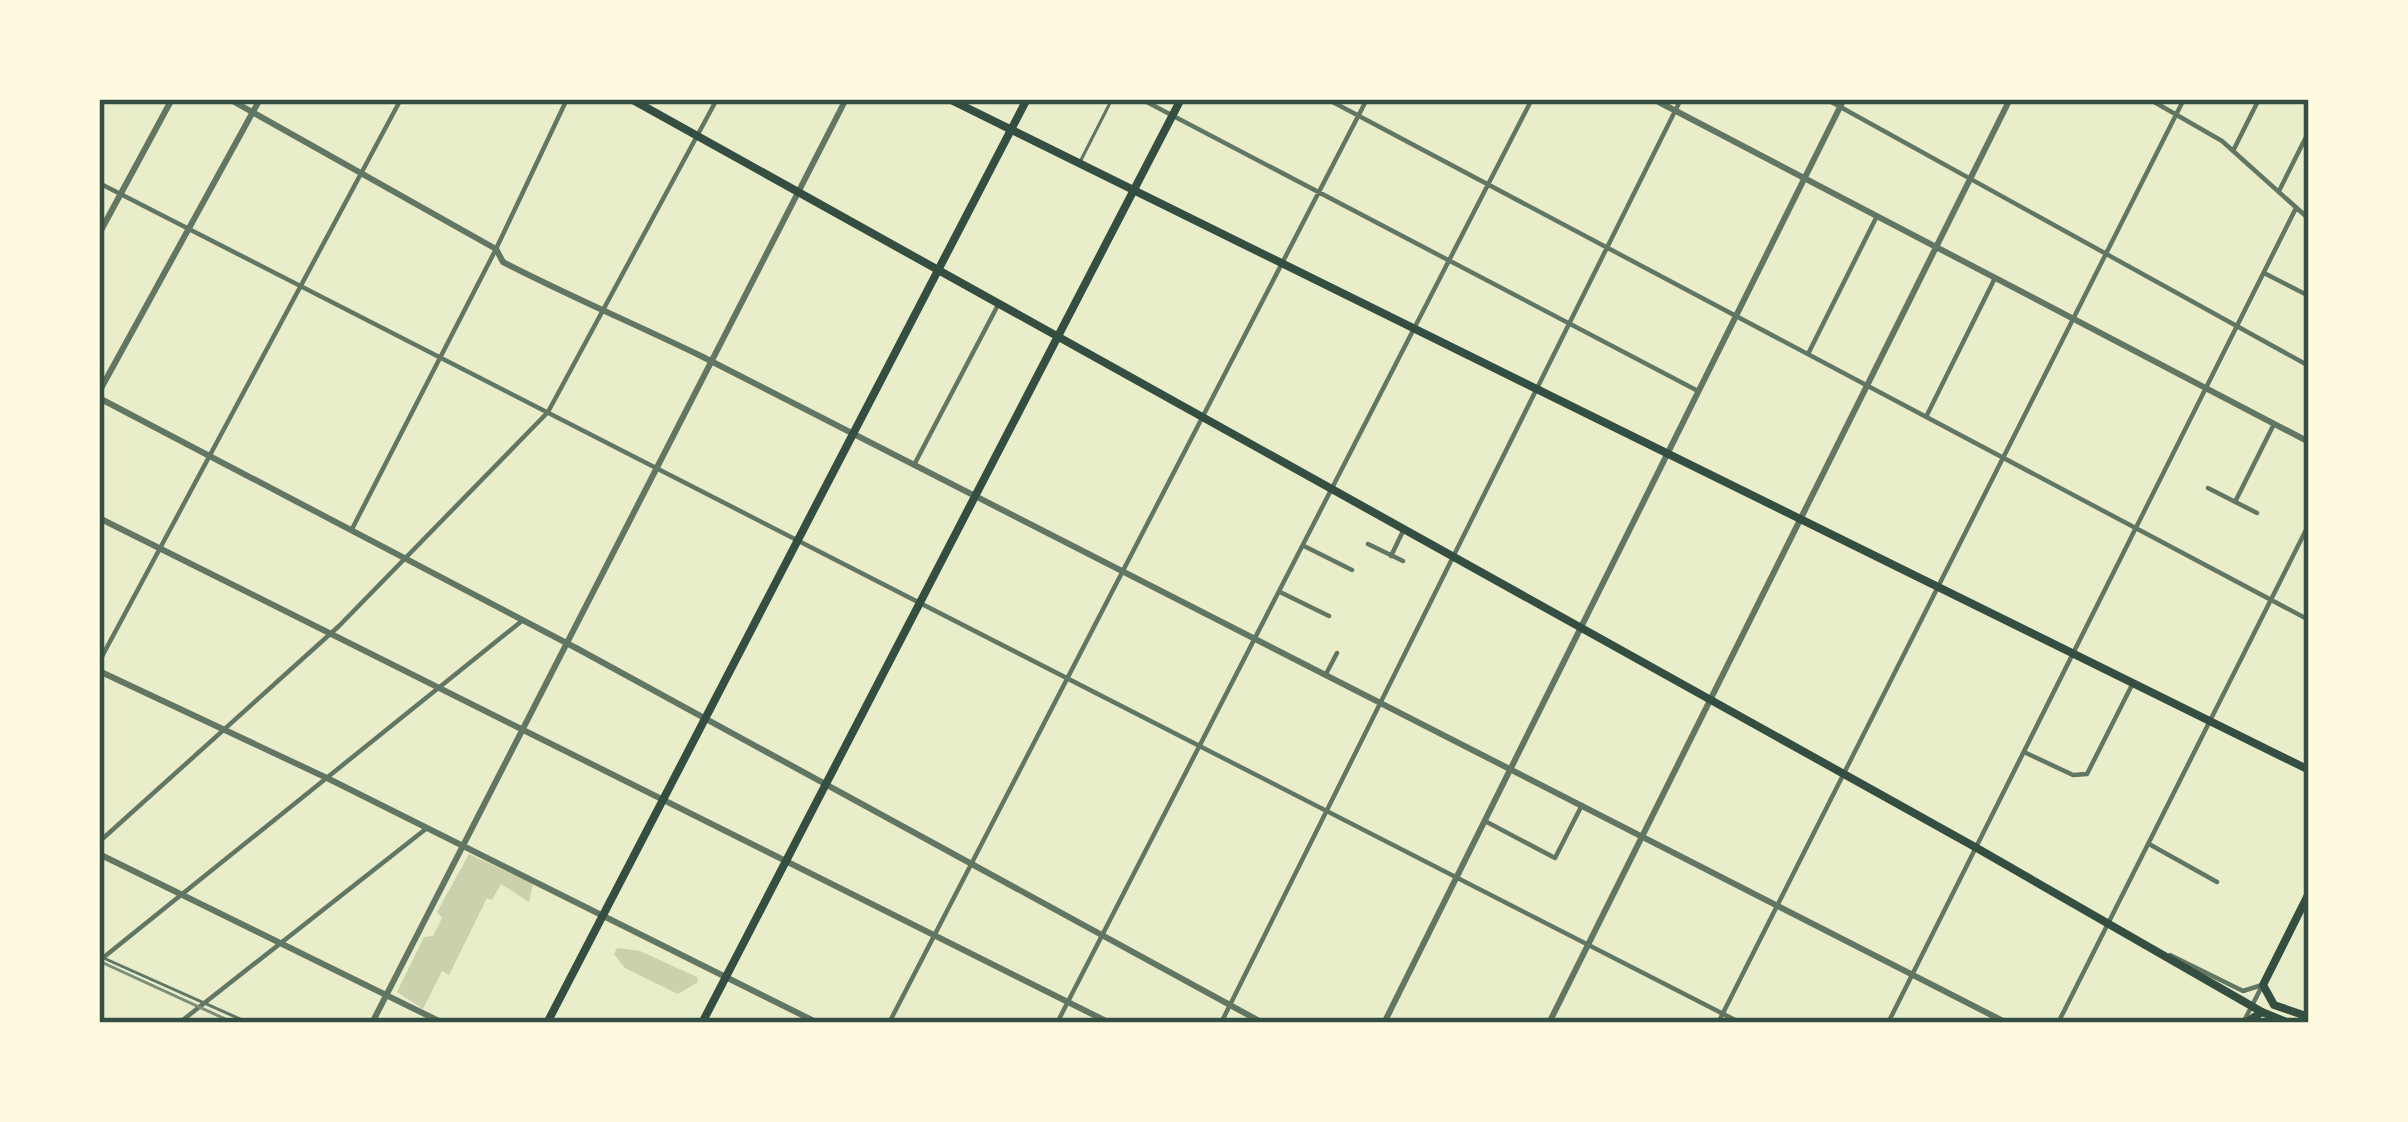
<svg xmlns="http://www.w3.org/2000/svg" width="2408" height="1122" viewBox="0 0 2408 1122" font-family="Ubuntu,sans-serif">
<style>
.green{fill:#cad2ad}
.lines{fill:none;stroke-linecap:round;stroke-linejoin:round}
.service{stroke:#617663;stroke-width:3}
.pedestrian{stroke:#617663;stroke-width:3}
.minor{stroke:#617663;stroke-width:4.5}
.tertiary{stroke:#617663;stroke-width:6}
.secondary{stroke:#344e41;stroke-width:8}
.primary{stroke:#344e41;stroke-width:8}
.tram{stroke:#7c8e77;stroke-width:3}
.neatline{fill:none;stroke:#344e41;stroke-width:4.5}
</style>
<rect width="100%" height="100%" fill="#e9edc9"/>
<!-- green -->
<path class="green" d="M 469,854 L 533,884 L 529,902 L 501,884 L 492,900 L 487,898 L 449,975 L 442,971 L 423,1009 L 397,992 L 424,937 L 433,936 L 442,918 L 437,912 Z
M 617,948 L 640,951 L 697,977 L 698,982 L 678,994 L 625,968 L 614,954 Z"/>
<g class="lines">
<!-- service -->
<path class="service" d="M 1080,162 L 1112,99"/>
<!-- pedestrian -->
<path class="pedestrian" d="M 99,956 L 249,1023"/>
<!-- minor -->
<path class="minor" d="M 1141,99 L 1698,391
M 1327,99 L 2309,620
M 1826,99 L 2309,366
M 2149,99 L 2222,141 L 2309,219
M 2234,149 L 2259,99
M 99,183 L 1741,1023
M 2279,191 L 2309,131
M 2266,274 L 2309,296
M 1808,354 L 1877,216
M 1926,417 L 1995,278
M 914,465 L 998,305
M 2208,488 L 2257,513
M 2235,502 L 2274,424
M 352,529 L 496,249 L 567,99
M 1368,544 L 1403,561
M 1304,546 L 1352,570
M 1391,556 L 1404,529
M 1280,592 L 1329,616
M 99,662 L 401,99
M 1326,674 L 1337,653
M 2024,752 L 2073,775 L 2087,774 L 2132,685
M 1485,821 L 1555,858 L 1582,805
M 99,842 L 339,626 L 548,412 L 717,99
M 2149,844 L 2217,882
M 2170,955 L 2243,991 L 2262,985
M 99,961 L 523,620
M 179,1023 L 427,828
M 889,1023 L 1367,99
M 1057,1023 L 1532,99
M 1221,1023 L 1681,99
M 1718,1023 L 2184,99
M 1888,1023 L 2296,208
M 2058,1023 L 2309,524
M 2243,1023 L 2260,990"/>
<!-- tertiary -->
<path class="tertiary" d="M 229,99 L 496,249 L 503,262 C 569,296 635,324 701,356 L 2007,1023
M 1653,99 L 2309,442
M 99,234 L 172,99
M 99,392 L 260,99
M 99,398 L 578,649 L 1263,1023
M 99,518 L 1110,1023
M 99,671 L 327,778 L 818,1023
M 99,854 L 443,1023
M 372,1023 L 846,99
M 1384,1023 L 1844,99
M 1549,1023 L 2010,99"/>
<!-- secondary -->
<path class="secondary" d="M 631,99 L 1975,847 L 2262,1012 L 2289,1023
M 949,99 L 2309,770
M 2309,893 L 2263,985 L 2274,1005 L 2309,1017
M 2245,1023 L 2262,1012"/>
<!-- primary -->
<path class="primary" d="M 547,1023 L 1027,99
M 702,1023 L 1181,99"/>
<!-- tram -->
<path class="tram" d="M 99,961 L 234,1023"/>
</g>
<!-- border -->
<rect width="2408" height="1122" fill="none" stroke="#fefae0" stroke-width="204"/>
<rect x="102" y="102" width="2204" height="918" class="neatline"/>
</svg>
